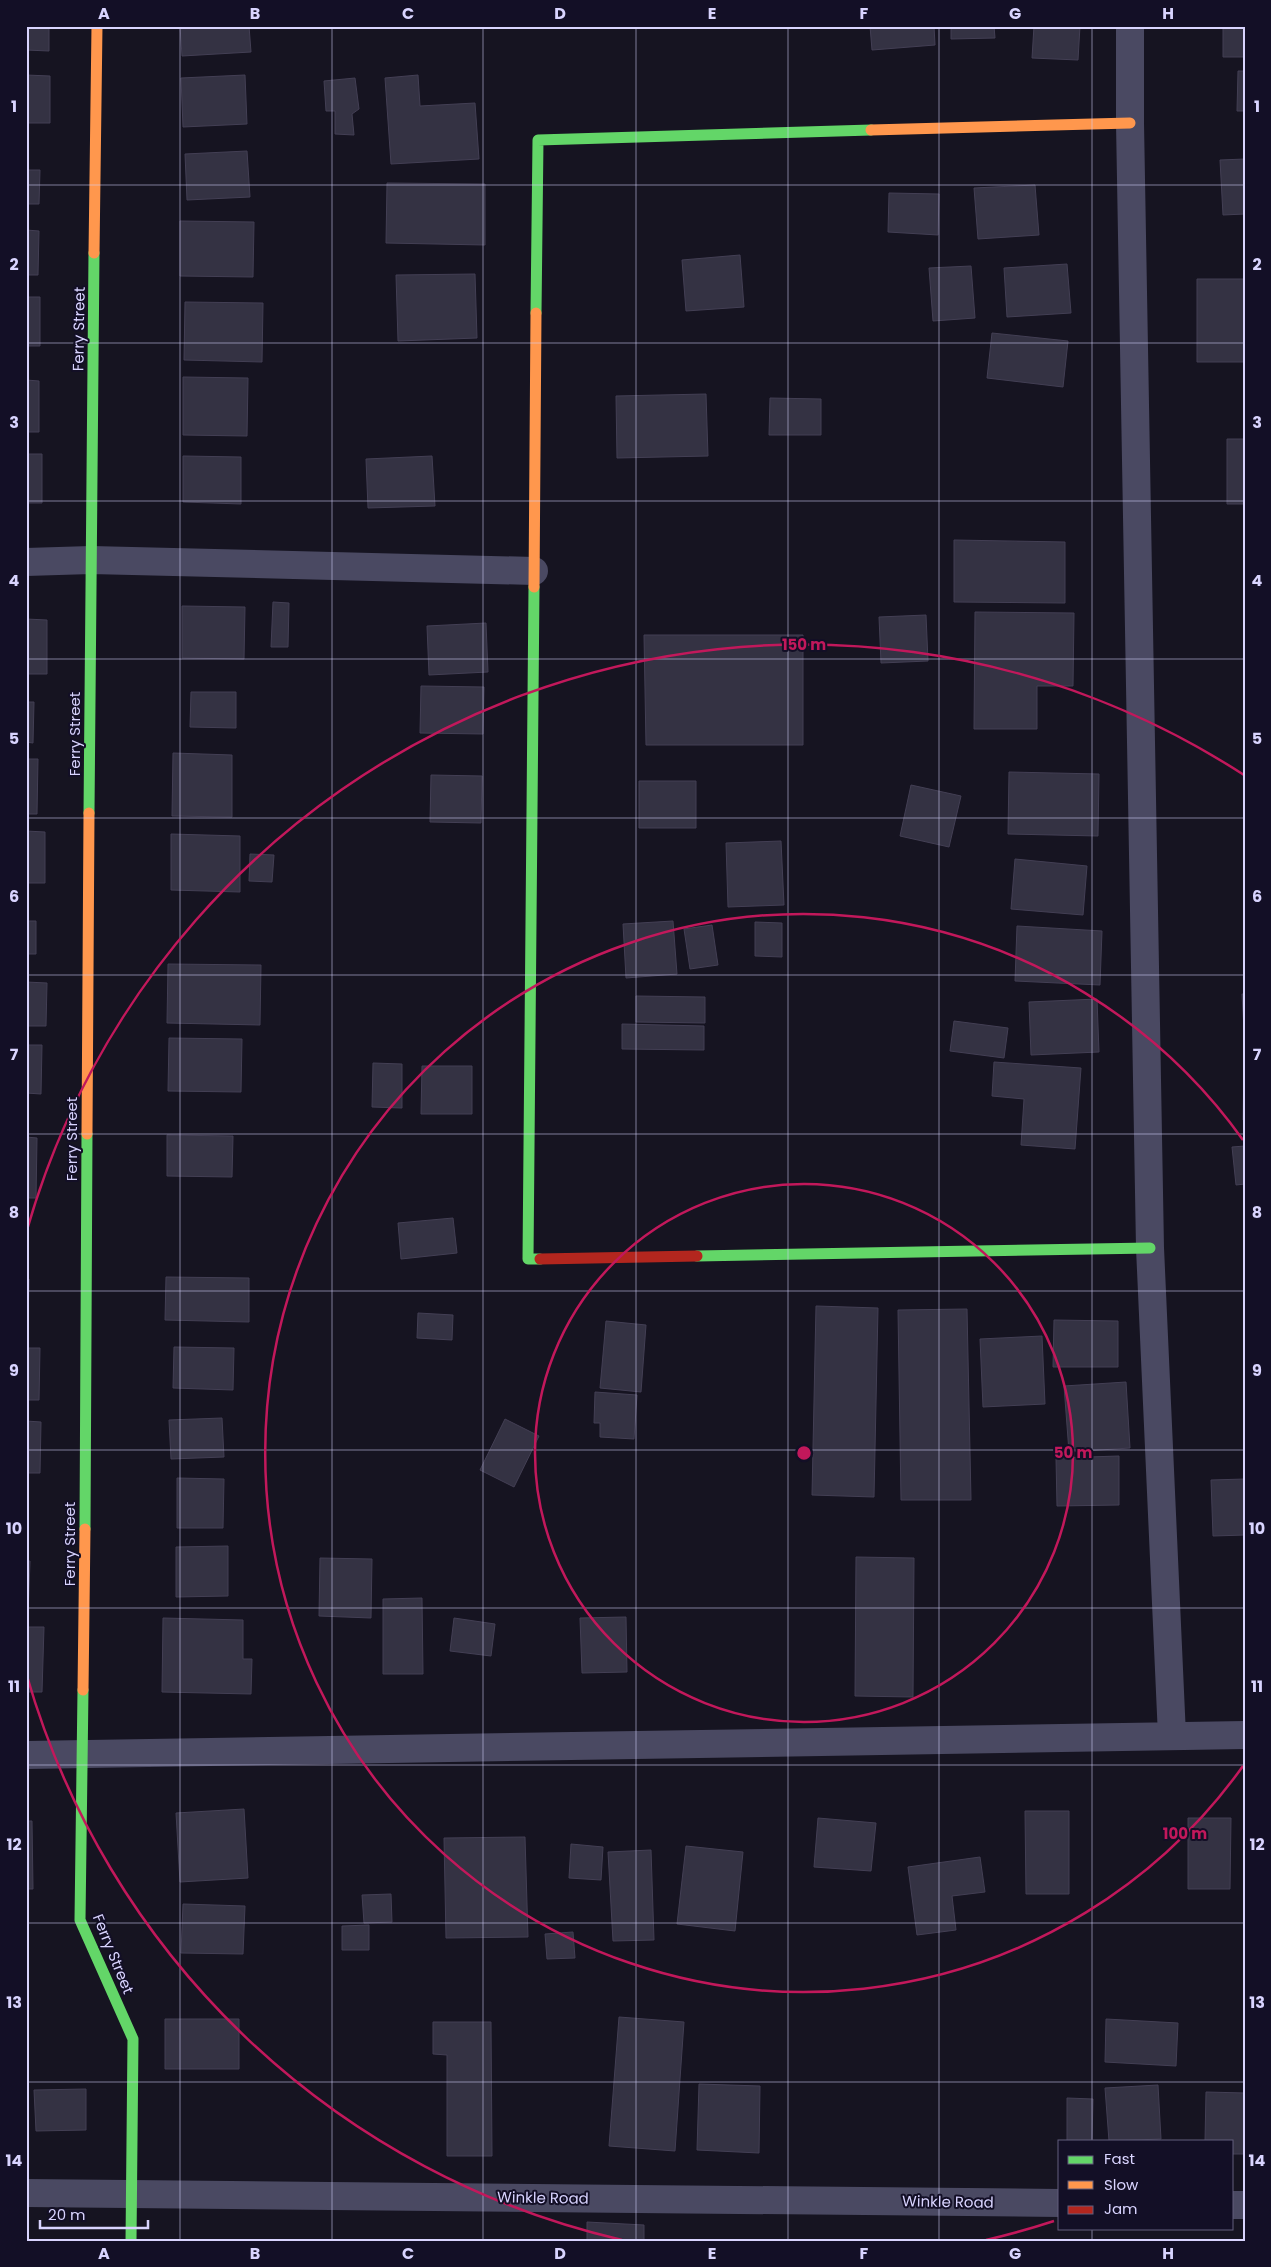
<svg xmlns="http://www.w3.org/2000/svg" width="1271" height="2267" viewBox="0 0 1271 2267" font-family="Poppins,sans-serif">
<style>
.building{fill:#343243;stroke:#433f54}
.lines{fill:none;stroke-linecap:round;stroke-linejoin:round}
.street{stroke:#4a4962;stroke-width:28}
.fast{stroke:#63d668;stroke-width:11}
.slow{stroke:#ff974d;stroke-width:11}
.jam{stroke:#b3261e;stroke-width:11}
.grid{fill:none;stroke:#d9d4ff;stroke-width:1;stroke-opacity:0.55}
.ring{fill:none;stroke:#c2185b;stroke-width:2.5}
.labels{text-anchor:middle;stroke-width:4;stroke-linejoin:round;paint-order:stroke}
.street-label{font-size:15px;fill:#d9d4ff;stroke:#130f26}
.centre{fill:#c2185b;stroke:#130f26;stroke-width:2.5}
.ring-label{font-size:15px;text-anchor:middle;font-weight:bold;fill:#c2185b;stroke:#130f26;stroke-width:4;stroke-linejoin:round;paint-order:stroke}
.neatline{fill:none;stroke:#d9d4ff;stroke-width:2}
.grid-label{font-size:16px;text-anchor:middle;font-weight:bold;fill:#d9d4ff}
</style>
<rect width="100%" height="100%" fill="#161421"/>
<!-- building -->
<path class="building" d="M 26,26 L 49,26 L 49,51 L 26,50 Z
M 180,26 L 249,26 L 251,52 L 182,56 Z
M 870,26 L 934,26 L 935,45 L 872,50 Z
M 951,26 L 994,26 L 995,38 L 951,39 Z
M 1034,26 L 1080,26 L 1078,60 L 1032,58 Z
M 1223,26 L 1245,26 L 1245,57 L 1223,57 Z
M 1238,71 L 1245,71 L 1245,111 L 1237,111 Z
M 26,75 L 50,76 L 50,123 L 26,123 Z
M 245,75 L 247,124 L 183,127 L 181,78 Z
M 418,75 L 420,106 L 475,103 L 479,159 L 391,164 L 385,78 Z
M 355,78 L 359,109 L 352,114 L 354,135 L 335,134 L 335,111 L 326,111 L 324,81 Z
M 247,151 L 250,197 L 187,200 L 185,154 Z
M 1245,159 L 1245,214 L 1223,215 L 1220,160 Z
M 26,170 L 40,170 L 39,204 L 26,204 Z
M 387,183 L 485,184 L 485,245 L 386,243 Z
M 1035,185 L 1039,235 L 978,239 L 974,188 Z
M 889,193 L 939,194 L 938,235 L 888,232 Z
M 180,221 L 254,222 L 253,277 L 180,276 Z
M 26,230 L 39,231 L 38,275 L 26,275 Z
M 740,255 L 744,307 L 686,311 L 682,260 Z
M 1067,264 L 1071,313 L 1007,317 L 1004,268 Z
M 971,266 L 975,318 L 933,321 L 929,268 Z
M 475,274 L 477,338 L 398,341 L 396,275 Z
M 1197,279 L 1245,279 L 1245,362 L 1197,362 Z
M 26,297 L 40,297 L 40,346 L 26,346 Z
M 185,302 L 263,303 L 262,362 L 184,360 Z
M 992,333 L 1068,341 L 1063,387 L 987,378 Z
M 183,377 L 248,378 L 247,436 L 183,435 Z
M 26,380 L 39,381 L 39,432 L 26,432 Z
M 706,394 L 708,456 L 617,458 L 616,396 Z
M 770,398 L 821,399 L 821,435 L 769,435 Z
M 1227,439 L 1245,439 L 1245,504 L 1227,504 Z
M 26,454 L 42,454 L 42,503 L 26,503 Z
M 183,456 L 241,457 L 241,504 L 183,502 Z
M 432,456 L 435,506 L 368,508 L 366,459 Z
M 954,540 L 1065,542 L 1065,603 L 954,602 Z
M 273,602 L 289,603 L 288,647 L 271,647 Z
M 182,606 L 245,607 L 244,659 L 182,658 Z
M 975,612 L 1074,613 L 1073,686 L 1037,686 L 1037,729 L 974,729 Z
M 926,615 L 928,661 L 881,663 L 879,617 Z
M 26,619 L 47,620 L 47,674 L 26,674 Z
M 486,623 L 488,672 L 429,675 L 427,626 Z
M 644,635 L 803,635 L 803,745 L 646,745 Z
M 421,686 L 484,687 L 483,734 L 420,733 Z
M 191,692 L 236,692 L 236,728 L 190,727 Z
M 26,702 L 34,702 L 33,743 L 26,742 Z
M 173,753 L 232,755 L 232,817 L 172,816 Z
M 26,759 L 38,759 L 37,814 L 26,814 Z
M 1009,772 L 1099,774 L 1098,836 L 1008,834 Z
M 431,775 L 482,776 L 481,823 L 430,822 Z
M 639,781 L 696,781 L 696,828 L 639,828 Z
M 911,785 L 961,796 L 949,847 L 900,836 Z
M 26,831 L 45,832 L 45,883 L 26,883 Z
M 171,834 L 240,836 L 240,892 L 171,890 Z
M 781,841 L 784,905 L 728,907 L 726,843 Z
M 250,854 L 274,855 L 272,882 L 249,881 Z
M 1015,859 L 1087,866 L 1083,915 L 1011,909 Z
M 26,921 L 36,921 L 36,954 L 26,954 Z
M 673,921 L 677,974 L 626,978 L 623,924 Z
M 755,922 L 782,923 L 782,957 L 755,956 Z
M 712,925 L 718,965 L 690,969 L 684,929 Z
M 1017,926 L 1102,931 L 1100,985 L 1015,981 Z
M 168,964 L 261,965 L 260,1025 L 167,1023 Z
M 26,982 L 47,983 L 46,1026 L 26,1026 Z
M 1242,994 L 1245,994 L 1245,1047 Z
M 636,996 L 705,997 L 705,1023 L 636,1022 Z
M 1097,999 L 1099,1052 L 1031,1055 L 1029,1002 Z
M 954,1021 L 1008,1028 L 1004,1058 L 950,1051 Z
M 622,1024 L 704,1026 L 704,1050 L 622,1049 Z
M 169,1038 L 242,1039 L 241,1092 L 168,1091 Z
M 26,1045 L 42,1045 L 41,1094 L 26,1093 Z
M 994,1062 L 1081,1068 L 1075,1149 L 1021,1145 L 1024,1099 L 992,1096 Z
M 373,1063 L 402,1064 L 402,1108 L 372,1107 Z
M 422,1066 L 472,1066 L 472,1114 L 421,1114 Z
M 1244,1066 L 1245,1066 L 1245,1120 L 1243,1120 Z
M 167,1135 L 233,1136 L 232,1177 L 167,1176 Z
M 26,1137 L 37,1138 L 36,1198 L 26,1198 Z
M 1245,1146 L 1245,1184 L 1236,1185 L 1232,1147 Z
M 453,1218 L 457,1253 L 401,1259 L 398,1223 Z
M 166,1277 L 249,1278 L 249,1322 L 165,1320 Z
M 26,1279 L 29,1279 L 28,1325 L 26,1325 Z
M 816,1306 L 878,1308 L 874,1497 L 812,1495 Z
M 967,1309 L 971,1500 L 901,1500 L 898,1310 Z
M 418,1313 L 453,1315 L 452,1340 L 417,1338 Z
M 1054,1320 L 1118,1321 L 1118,1367 L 1053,1367 Z
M 606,1321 L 646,1325 L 641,1392 L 600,1388 Z
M 1042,1336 L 1045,1404 L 983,1407 L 980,1339 Z
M 174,1347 L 234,1348 L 233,1390 L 173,1388 Z
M 26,1348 L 40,1348 L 39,1400 L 26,1400 Z
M 1126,1382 L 1130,1448 L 1069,1452 L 1064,1386 Z
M 595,1392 L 637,1395 L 634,1439 L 600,1437 L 600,1423 L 594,1423 Z
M 222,1418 L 224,1457 L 171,1459 L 169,1420 Z
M 505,1419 L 539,1436 L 514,1487 L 480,1470 Z
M 26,1421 L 41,1422 L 40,1473 L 26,1473 Z
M 1119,1456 L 1119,1505 L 1057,1506 L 1056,1458 Z
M 177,1478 L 224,1479 L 223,1528 L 177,1528 Z
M 1245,1479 L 1245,1535 L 1213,1536 L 1211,1480 Z
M 228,1546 L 228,1596 L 176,1597 L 176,1547 Z
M 856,1557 L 914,1558 L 913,1697 L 855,1696 Z
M 320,1558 L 372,1559 L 371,1618 L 319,1616 Z
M 26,1561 L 30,1561 L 28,1616 L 26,1616 Z
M 422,1598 L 423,1674 L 383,1674 L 383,1599 Z
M 626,1617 L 627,1672 L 582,1673 L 580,1618 Z
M 163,1618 L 243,1620 L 243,1659 L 252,1659 L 251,1694 L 162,1692 Z
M 454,1618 L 495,1624 L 491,1656 L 450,1651 Z
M 26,1627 L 44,1627 L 42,1692 L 26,1692 Z
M 244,1809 L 248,1878 L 180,1882 L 176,1813 Z
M 1025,1811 L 1069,1811 L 1069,1894 L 1026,1894 Z
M 818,1818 L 876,1823 L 871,1871 L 814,1867 Z
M 1188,1818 L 1231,1818 L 1230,1889 L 1188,1889 Z
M 26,1821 L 32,1821 L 33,1889 L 26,1889 Z
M 525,1837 L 528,1937 L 446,1938 L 444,1838 Z
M 571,1844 L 603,1847 L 601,1880 L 569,1878 Z
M 686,1846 L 743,1852 L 735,1931 L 677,1924 Z
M 651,1850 L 654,1940 L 613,1941 L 608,1852 Z
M 980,1857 L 985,1892 L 952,1896 L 956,1930 L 917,1935 L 908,1867 Z
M 391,1894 L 392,1922 L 364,1923 L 362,1895 Z
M 183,1904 L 245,1906 L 243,1954 L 181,1953 Z
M 369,1925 L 369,1950 L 342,1950 L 342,1926 Z
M 573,1932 L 575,1958 L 547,1959 L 545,1934 Z
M 619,2017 L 684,2022 L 675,2151 L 609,2146 Z
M 165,2019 L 239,2019 L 239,2069 L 165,2069 Z
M 1106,2019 L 1178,2023 L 1176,2066 L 1105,2062 Z
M 433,2022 L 491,2022 L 492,2156 L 447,2156 L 447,2055 L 433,2054 Z
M 699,2084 L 760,2086 L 759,2153 L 697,2150 Z
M 1158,2085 L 1161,2139 L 1109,2141 L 1105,2088 Z
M 86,2089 L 86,2130 L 36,2131 L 34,2090 Z
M 1206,2092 L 1245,2093 L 1245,2154 L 1232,2154 L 1232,2141 L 1205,2141 Z
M 1067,2098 L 1093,2099 L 1092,2141 L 1067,2141 Z
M 587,2222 L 644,2225 L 644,2241 L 587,2241 Z"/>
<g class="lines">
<!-- street -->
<path class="street" d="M 1130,26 L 1130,123 L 1150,1248 L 1172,1736
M 26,562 L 91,560 L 534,571
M 26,1755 L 1245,1735
M 26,2193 L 1060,2203
M 1232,2205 L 1245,2205"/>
<!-- fast -->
<path class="fast" d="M 536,313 L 538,140 L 871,130
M 534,587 L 528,1259 L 540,1259
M 89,813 L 94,253
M 697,1256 L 1150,1248
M 85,1529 L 87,1134
M 83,1690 L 80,1920 L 133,2039 L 131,2241"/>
<!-- slow -->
<path class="slow" d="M 871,130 L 1130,123
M 94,253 L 97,26
M 534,587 L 536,313
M 87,1134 L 89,813
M 83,1690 L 85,1529"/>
<!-- jam -->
<path class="jam" d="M 540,1259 L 697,1256"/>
</g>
<!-- grid -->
<path class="grid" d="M 180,26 L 180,2241M 332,26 L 332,2241M 483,26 L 483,2241M 636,26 L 636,2241M 788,26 L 788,2241M 939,26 L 939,2241M 1092,26 L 1092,2141M 26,185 L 1245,185M 26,343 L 1245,343M 26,501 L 1245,501M 26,659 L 1245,659M 26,818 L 1245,818M 26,975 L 1245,975M 26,1134 L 1245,1134M 26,1291 L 1245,1291M 26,1450 L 1245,1450M 26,1608 L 1245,1608M 26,1765 L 1245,1765M 26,1923 L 1245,1923M 26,2082 L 1245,2082M 1092,2228 L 1092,2241"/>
<!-- distance rings -->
<g class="ring">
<circle cx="804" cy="1453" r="269"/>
<path d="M1243 1766A539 539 0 1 1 1243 1140"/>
<path d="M1054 2221A808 808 0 0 1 986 2240M622 2240A808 808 0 0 1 27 1676M27 1230A808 808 0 0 1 1244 775"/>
</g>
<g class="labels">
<!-- street labels -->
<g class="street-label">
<text transform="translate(79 329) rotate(-89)" y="5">Ferry Street</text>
<text transform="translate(75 734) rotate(-90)" y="5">Ferry Street</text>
<text transform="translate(72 1139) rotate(-90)" y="5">Ferry Street</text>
<text transform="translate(70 1544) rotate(-90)" y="5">Ferry Street</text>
<text transform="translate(113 1954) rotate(68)" y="5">Ferry Street</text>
<text transform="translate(543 2198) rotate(1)" y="5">Winkle Road</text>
<text transform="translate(948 2202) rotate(1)" y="5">Winkle Road</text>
</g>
</g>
<circle cx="804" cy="1453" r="8" class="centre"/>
<g class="ring-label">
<text x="804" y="650">150 m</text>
<text x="1073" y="1458">50 m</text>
<text x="1185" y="1839">100 m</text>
</g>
<!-- border -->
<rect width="1271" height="2267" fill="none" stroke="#130f26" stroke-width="55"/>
<!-- legend -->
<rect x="1058" y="2140" width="175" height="90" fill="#130f26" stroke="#625e7d"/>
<rect x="1068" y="2156" width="25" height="8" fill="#63d668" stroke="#625e7d"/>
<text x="1104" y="2164" font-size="15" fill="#d9d4ff">Fast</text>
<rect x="1068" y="2181" width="25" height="8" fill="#ff974d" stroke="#625e7d"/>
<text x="1104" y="2190" font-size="15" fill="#d9d4ff">Slow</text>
<rect x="1068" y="2206" width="25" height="8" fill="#b3261e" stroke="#625e7d"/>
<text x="1104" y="2214" font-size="15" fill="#d9d4ff">Jam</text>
<!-- scale -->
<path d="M40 2220v8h108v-8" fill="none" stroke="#d9d4ff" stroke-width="2.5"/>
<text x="48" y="2220" font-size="15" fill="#d9d4ff" stroke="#130f26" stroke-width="4" paint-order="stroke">20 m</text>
<rect x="28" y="28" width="1216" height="2212" class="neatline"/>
<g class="grid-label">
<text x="104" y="19">A</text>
<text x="255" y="19">B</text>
<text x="408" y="19">C</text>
<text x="560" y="19">D</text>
<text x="712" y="19">E</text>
<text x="864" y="19">F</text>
<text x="1015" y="19">G</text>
<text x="1168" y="19">H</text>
<text x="14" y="112">1</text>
<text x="1257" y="112">1</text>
<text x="14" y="270">2</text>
<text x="1257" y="270">2</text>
<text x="14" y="428">3</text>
<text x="1257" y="428">3</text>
<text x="14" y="586">4</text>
<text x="1257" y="586">4</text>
<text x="14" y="744">5</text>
<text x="1257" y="744">5</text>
<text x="14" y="902">6</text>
<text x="1257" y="902">6</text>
<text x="14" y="1060">7</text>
<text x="1257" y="1060">7</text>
<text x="14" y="1218">8</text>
<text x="1257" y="1218">8</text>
<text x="14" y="1376">9</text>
<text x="1257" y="1376">9</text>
<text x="14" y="1534">10</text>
<text x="1257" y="1534">10</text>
<text x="14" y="1692">11</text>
<text x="1257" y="1692">11</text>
<text x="14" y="1850">12</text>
<text x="1257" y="1850">12</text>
<text x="14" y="2008">13</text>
<text x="1257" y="2008">13</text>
<text x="14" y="2166">14</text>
<text x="1257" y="2166">14</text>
<text x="104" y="2259">A</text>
<text x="255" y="2259">B</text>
<text x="408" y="2259">C</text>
<text x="560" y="2259">D</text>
<text x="712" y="2259">E</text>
<text x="864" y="2259">F</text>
<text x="1015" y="2259">G</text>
<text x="1168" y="2259">H</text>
</g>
</svg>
